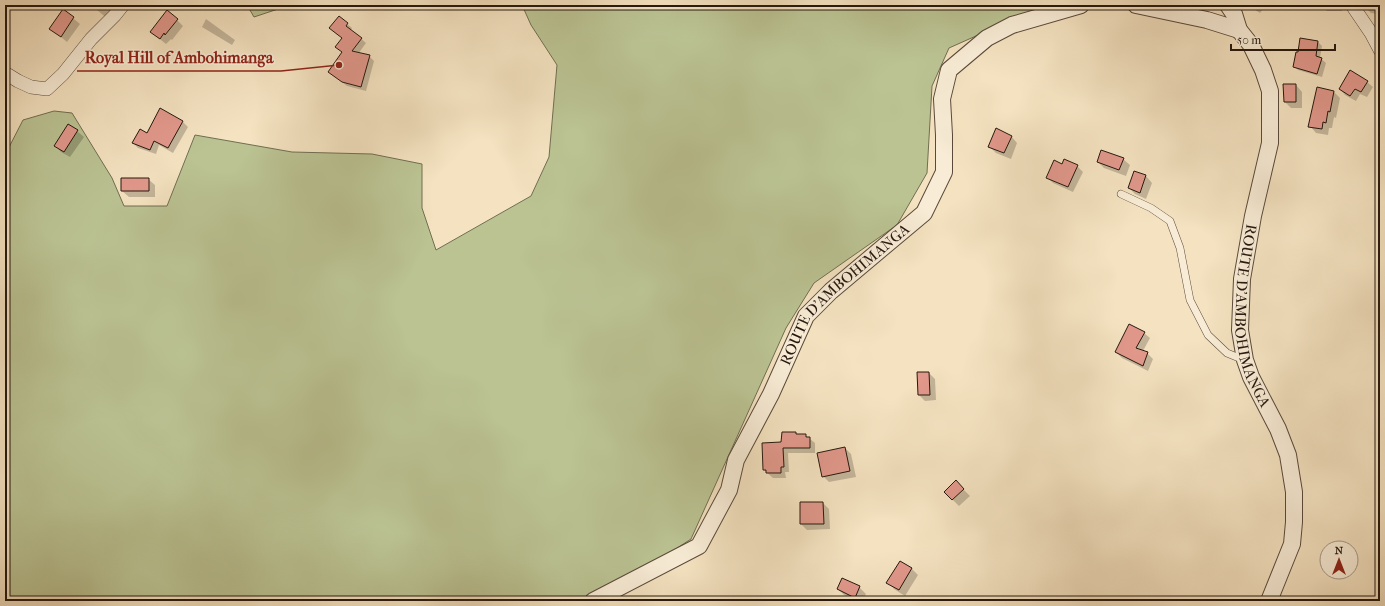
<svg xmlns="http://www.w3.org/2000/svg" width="1385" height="606" viewBox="0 0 1385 606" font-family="'IM FELL French Canon',serif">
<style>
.green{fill:#bbc393;stroke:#706e51}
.shadow{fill:#0003}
.building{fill:#e1988b;stroke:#26180f}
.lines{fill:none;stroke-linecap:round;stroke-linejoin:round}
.service-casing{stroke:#5a4a3b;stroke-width:8}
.minor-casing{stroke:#5a4a3b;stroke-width:14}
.tertiary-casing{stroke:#5a4a3b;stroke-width:18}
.service{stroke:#f8ecd6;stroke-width:7}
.minor{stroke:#f8ecd6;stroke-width:13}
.tertiary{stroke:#f8ecd6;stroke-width:16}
.labels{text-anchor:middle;stroke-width:3;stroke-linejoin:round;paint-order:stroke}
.street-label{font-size:15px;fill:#26180f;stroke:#f8ecd6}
.leader{fill:none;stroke:#8f2418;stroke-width:1.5}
.callout-dot{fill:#8f2418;stroke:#f8ecd6;stroke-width:1.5}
.callout-label{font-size:16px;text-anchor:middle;font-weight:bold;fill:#8f2418;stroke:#f8ecd6;stroke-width:3;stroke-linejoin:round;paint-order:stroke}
</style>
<rect width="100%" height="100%" fill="#f4e2c0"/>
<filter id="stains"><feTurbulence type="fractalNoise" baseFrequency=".005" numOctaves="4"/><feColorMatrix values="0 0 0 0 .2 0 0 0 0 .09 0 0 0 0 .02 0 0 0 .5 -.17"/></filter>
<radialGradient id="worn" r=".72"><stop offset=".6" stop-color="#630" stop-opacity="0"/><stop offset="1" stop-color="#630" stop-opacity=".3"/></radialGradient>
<!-- green -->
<path class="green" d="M 247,5 L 290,5 L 254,17 Z
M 522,5 L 1064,5 L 1005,23 L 949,48 L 932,86 L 927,173 L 897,225 L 814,283 L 786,328 L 691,539 L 611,591 L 586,601 L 5,601 L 5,155 L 23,120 L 54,111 L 72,113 L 112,178 L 124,206 L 167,206 L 195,135 L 292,152 L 372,154 L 422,164 L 422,208 L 436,250 L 531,196 L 549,157 L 557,65 L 531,25 Z"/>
<!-- shadow -->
<path class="shadow" d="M 99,5 L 124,5 L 110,21 L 96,9 Z
M 345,5 L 356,5 L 353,9 Z
M 1247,5 L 1266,5 L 1260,13 Z
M 1321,5 L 1343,5 L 1342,11 L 1327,11 Z
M 1363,5 L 1380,5 L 1380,22 L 1379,20 L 1379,14 L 1371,13 Z
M 63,10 L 80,24 L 67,42 L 50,28 Z
M 339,17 L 352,28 L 351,30 L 366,43 L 358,54 L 369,56 L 374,61 L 366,91 L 347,86 L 329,72 L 343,53 L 337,47 L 343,38 Z
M 206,19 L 235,40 L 232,45 L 202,27 Z
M 177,20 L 183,26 L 172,40 L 171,39 L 166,44 L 151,32 Z
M 1300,39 L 1318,42 L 1322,46 L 1320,58 L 1326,63 L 1322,77 L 1298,70 L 1294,66 L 1298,53 Z
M 1367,82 L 1373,87 L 1367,97 L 1360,94 L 1356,101 L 1345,95 L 1340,89 Z
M 1296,85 L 1302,92 L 1302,108 L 1291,108 L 1285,102 Z
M 1318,89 L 1334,92 L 1340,98 L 1336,118 L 1334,117 L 1332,128 L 1329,128 L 1328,135 L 1316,133 L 1310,126 Z
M 182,121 L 188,127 L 173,153 L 159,145 L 156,154 L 138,148 L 133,143 L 147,135 Z
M 68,125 L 77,131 L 84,137 L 70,157 L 61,152 L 55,145 Z
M 1011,136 L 1017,143 L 1011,159 L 996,153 L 989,146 Z
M 1123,159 L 1130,165 L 1126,176 L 1104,168 L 1098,162 Z
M 1063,165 L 1077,166 L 1083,172 L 1073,192 L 1053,183 L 1047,177 Z
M 1134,172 L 1146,176 L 1152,183 L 1146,199 L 1135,194 L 1129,188 Z
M 148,179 L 155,185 L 155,197 L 129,197 L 122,191 Z
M 1144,333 L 1150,338 L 1143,351 L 1147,353 L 1153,359 L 1148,371 L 1122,358 L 1116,352 Z
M 929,373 L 935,379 L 936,400 L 925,401 L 919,395 Z
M 795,433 L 797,435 L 805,435 L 815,443 L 815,453 L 788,453 L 789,472 L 785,472 L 786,478 L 773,478 L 764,470 L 782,443 Z
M 845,448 L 851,454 L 856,477 L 829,482 L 823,476 Z
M 956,482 L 970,496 L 959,506 L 945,492 Z
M 823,503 L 829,509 L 830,529 L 807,530 L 801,524 Z
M 901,562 L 912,569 L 918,575 L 905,596 L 894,589 L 888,582 Z
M 859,587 L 866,594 L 862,601 L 856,601 L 844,595 L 838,589 Z"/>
<!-- building -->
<path class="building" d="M 63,9 L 74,17 L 61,37 L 49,29 Z
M 167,10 L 178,19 L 165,35 L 164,33 L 160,39 L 150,32 Z
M 339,16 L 348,23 L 346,26 L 362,38 L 352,51 L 370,55 L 361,87 L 342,82 L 328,72 L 342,52 L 335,47 L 342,38 L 329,28 Z
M 1300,38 L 1318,41 L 1316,56 L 1322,58 L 1317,74 L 1293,67 L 1296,52 L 1298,52 Z
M 1350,70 L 1368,81 L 1361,92 L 1355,89 L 1350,96 L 1339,89 Z
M 1283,84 L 1296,84 L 1296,102 L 1284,102 Z
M 1317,87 L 1334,91 L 1330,112 L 1328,111 L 1326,123 L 1323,122 L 1322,129 L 1308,127 Z
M 160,108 L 183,121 L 168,148 L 154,141 L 150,150 L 132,143 L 140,129 L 147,133 Z
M 68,124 L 78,130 L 64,152 L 54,146 Z
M 996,128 L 1012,136 L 1004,153 L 988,147 Z
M 1101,150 L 1124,158 L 1119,170 L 1097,162 Z
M 1064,159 L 1078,165 L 1068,187 L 1046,178 L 1054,160 L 1062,164 Z
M 1134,171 L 1146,175 L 1140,193 L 1128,188 Z
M 121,178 L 149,178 L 149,191 L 121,191 Z
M 1129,324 L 1145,332 L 1136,348 L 1148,352 L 1143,366 L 1115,352 Z
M 917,372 L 929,372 L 930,395 L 918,395 Z
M 782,432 L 796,432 L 796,434 L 806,434 L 806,437 L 810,437 L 810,448 L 783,448 L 784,467 L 781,467 L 781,473 L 766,473 L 766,470 L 763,470 L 762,443 L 781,442 Z
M 845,447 L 850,471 L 822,477 L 817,453 Z
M 956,480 L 964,489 L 952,500 L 944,492 Z
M 800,502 L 823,502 L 824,524 L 800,524 Z
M 900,561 L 912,568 L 899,590 L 886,583 Z
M 842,578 L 860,586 L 855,598 L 837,589 Z"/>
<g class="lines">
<defs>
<path id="service" d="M 1121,194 L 1151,208 L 1170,221 L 1180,248 L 1190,300 L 1208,335 L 1227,353 L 1244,360"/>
<path id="minor" d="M 1352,5 L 1371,33 L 1380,50
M 5,73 L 18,81 L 31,87 L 47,89 L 63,74 L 91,39 L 115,15 L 123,5"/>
<g id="tertiary">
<path d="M 1136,5 L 1207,20 L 1239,30"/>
<path id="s1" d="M 1228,5 L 1234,14 L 1239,30 L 1251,45 L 1263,70 L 1270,91 L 1270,143 L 1253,216 L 1242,279 L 1240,330 L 1245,360 L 1251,377 L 1278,429 L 1288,455 L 1294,492 L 1294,522 L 1292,544 L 1269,601"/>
<path id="s2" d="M 593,601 L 699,546 L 729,490 L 736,460 L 771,394 L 806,316 L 831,291 L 924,213 L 944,172 L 944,135 L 942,99 L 949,70 L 987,38 L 1012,25 L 1081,5"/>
</g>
</defs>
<!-- service casing -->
<use href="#service" class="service-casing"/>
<!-- minor casing -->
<use href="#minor" class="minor-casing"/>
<!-- tertiary casing -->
<use href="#tertiary" class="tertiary-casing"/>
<!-- service -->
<use href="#service" class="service"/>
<!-- minor -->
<use href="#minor" class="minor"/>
<!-- tertiary -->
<use href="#tertiary" class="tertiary"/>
</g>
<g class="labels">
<!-- street labels -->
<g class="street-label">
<text dy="5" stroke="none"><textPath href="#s2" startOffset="415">ROUTE D'AMBOHIMANGA</textPath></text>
<text dy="5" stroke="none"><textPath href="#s1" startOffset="326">ROUTE D'AMBOHIMANGA</textPath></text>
</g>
</g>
<!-- callouts -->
<path class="leader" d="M339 65L281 71H77"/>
<circle class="callout-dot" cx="339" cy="65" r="4"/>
<g class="callout-label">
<text x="179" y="63">Royal Hill of Ambohimanga</text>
</g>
<!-- margin -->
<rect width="1385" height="606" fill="none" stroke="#f4e2c0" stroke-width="20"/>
<rect x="6" y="6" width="1373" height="594" fill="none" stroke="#26180f" stroke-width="2"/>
<rect x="10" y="10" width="1365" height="586" fill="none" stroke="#26180f"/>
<!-- north arrow -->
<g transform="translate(1339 560)"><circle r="19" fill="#f8ecd6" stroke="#a49786"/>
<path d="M0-3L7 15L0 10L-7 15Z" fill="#8f2418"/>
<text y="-6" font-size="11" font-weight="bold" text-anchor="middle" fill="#26180f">N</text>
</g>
<!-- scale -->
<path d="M1231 44v6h104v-6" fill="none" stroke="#26180f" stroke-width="2"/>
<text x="1237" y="44" font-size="12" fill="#26180f" stroke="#f8ecd6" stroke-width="3" paint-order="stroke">50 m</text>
<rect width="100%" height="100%" filter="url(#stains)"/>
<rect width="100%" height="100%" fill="url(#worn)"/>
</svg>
